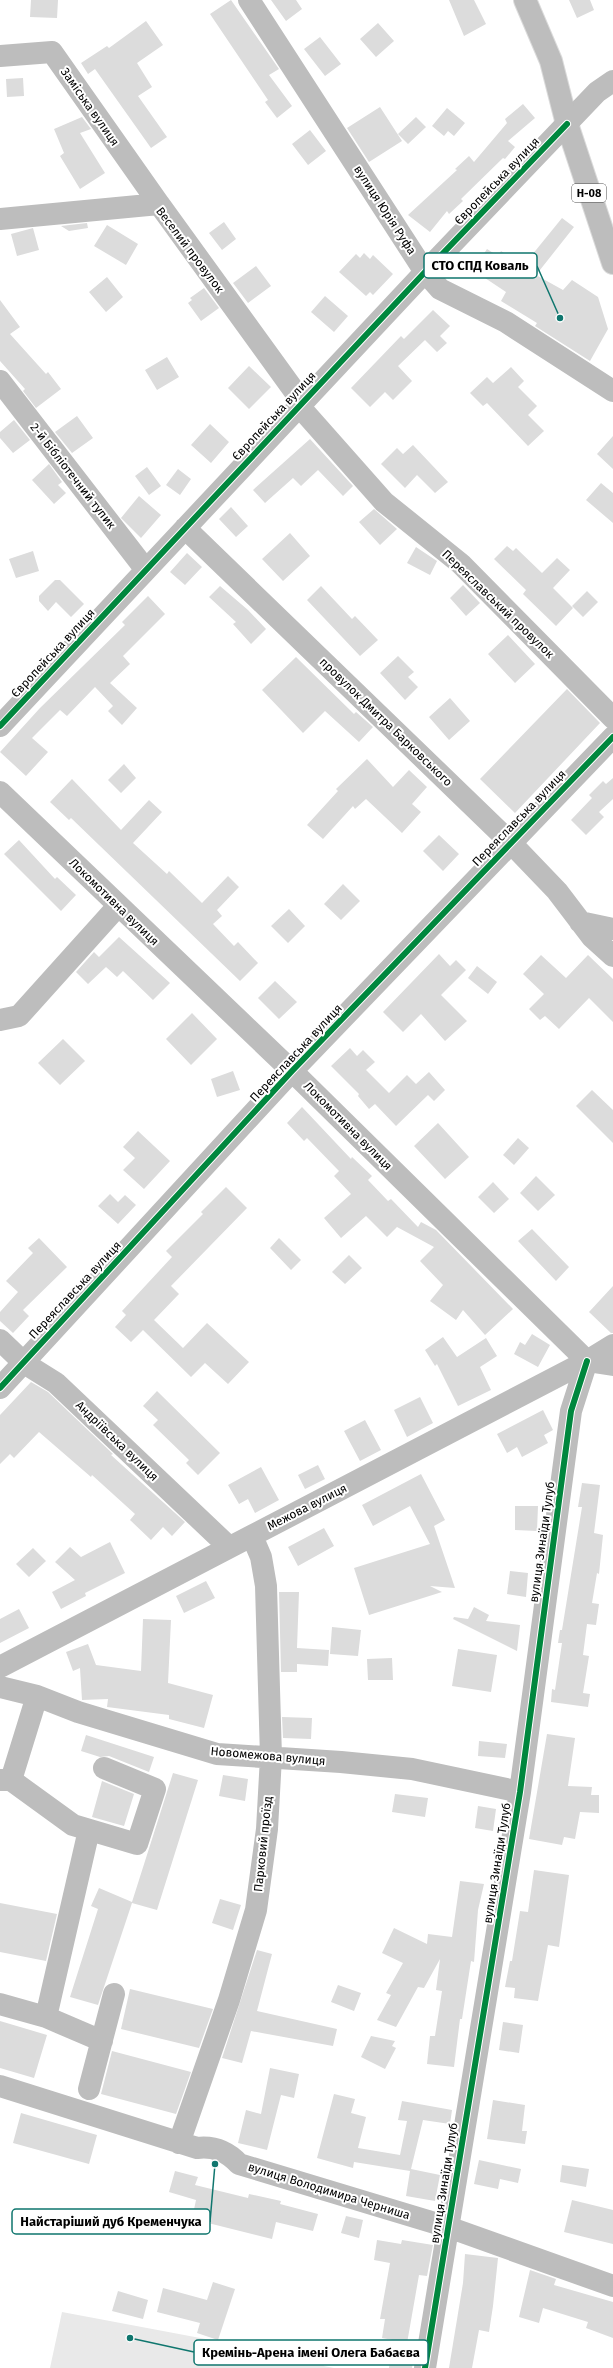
<svg xmlns="http://www.w3.org/2000/svg" width="613" height="2368" viewBox="0 0 613 2368" font-family="'Fira Sans',sans-serif">
<style>
.green{fill:#e9e9e9}
.building{fill:#dcdcdc}
.lines{fill:none;stroke-linecap:round;stroke-linejoin:round}
.major-casing{stroke:#dbdbdb;stroke-width:24}
.minor{stroke:#bdbdbd;stroke-width:22}
.major{stroke:#bdbdbd;stroke-width:22}
.cycleway-casing{stroke:#fff;stroke-width:8}
.cycleway{stroke:#00873e;stroke-width:6}
.labels{text-anchor:middle;stroke-width:4;stroke-linejoin:round;paint-order:stroke}
.shield{fill:#fff;stroke:#4c4c4c;stroke-width:1}
.shield-label{font-size:11px;font-weight:bold;fill:#000}
.street-label{font-size:12px;fill:#000;stroke:#fff}
.leader{fill:none;stroke:#0f766e;stroke-width:1.5}
.callout-dot{fill:#0f766e;stroke:#fff;stroke-width:1.5}
.callout{fill:#fff;stroke:#0f766e;stroke-width:1.5}
.callout-label{font-size:13px;text-anchor:middle;font-weight:bold;fill:#000}
</style>
<rect width="100%" height="100%" fill="#fff"/>
<!-- green -->
<path class="green" d="M 62,2312 L 322,2361 L 324,2366 L 334,2368 L 50,2368 Z"/>
<!-- building -->
<path class="building" d="M 31,0 L 58,0 L 57,18 L 30,17 Z
M 231,0 L 279,69 L 269,75 L 292,106 L 277,118 L 265,102 L 268,100 L 210,14 Z
M 271,0 L 296,0 L 302,9 L 286,21 Z
M 449,0 L 474,0 L 486,24 L 464,36 Z
M 569,0 L 590,0 L 594,10 L 577,18 Z
M 146,21 L 163,45 L 137,63 L 152,87 L 138,96 L 167,137 L 151,148 L 95,69 L 88,74 L 81,63 L 107,46 L 109,48 Z
M 378,23 L 394,41 L 376,57 L 360,39 Z
M 320,37 L 341,64 L 325,76 L 304,49 Z
M 23,78 L 24,96 L 7,97 L 6,79 Z
M 523,104 L 535,118 L 508,141 L 515,147 L 505,159 L 503,158 L 461,199 L 463,201 L 449,214 L 447,211 L 430,232 L 408,215 L 457,170 L 455,169 L 469,156 L 474,162 L 507,123 L 505,119 Z
M 380,107 L 402,141 L 369,162 L 347,128 Z
M 447,108 L 465,123 L 454,136 L 448,131 L 444,136 L 432,126 Z
M 82,117 L 91,129 L 80,133 L 105,173 L 80,189 L 60,156 L 64,153 L 54,129 Z
M 416,117 L 426,127 L 408,144 L 398,134 Z
M 310,130 L 326,151 L 308,165 L 292,144 Z
M 562,218 L 574,227 L 536,275 L 563,290 L 572,280 L 598,297 L 608,329 L 590,361 L 535,326 L 537,323 L 501,301 L 506,292 L 473,270 L 487,249 L 498,256 L 501,251 L 523,266 Z
M 224,222 L 236,239 L 222,250 L 209,233 Z
M 87,223 L 88,228 L 69,231 L 61,226 Z
M 107,225 L 138,244 L 126,265 L 94,246 Z
M 33,228 L 39,250 L 17,256 L 11,234 Z
M 364,253 L 370,259 L 373,255 L 393,274 L 373,295 L 370,292 L 366,296 L 339,272 L 356,254 L 360,258 Z
M 256,266 L 271,286 L 248,303 L 233,283 Z
M 107,277 L 123,297 L 106,312 L 89,292 Z
M 204,288 L 219,308 L 201,321 L 188,303 L 192,300 L 190,298 Z
M 325,296 L 348,316 L 334,332 L 311,312 Z
M 0,300 L 20,327 L 10,334 L 46,374 L 48,372 L 61,389 L 36,408 L 23,391 L 25,389 L 0,361 Z
M 433,310 L 450,326 L 440,336 L 447,343 L 437,352 L 425,340 L 398,366 L 412,381 L 393,400 L 385,392 L 370,407 L 351,388 L 401,336 L 404,339 Z
M 167,357 L 179,377 L 157,390 L 145,370 Z
M 249,366 L 271,387 L 249,409 L 228,388 Z
M 511,367 L 524,381 L 518,387 L 537,406 L 528,415 L 544,431 L 528,446 L 487,403 L 483,406 L 470,393 L 487,377 L 493,383 Z
M 77,416 L 93,438 L 72,453 L 55,432 Z
M 14,420 L 30,440 L 13,453 L 0,438 L 0,432 Z
M 210,424 L 229,442 L 211,463 L 191,445 Z
M 613,436 L 613,469 L 597,454 Z
M 310,439 L 353,486 L 343,496 L 318,470 L 301,486 L 293,478 L 265,503 L 253,490 Z
M 413,445 L 448,482 L 435,493 L 417,475 L 405,488 L 381,464 L 397,448 L 403,454 Z
M 49,464 L 62,482 L 58,485 L 66,493 L 54,504 L 32,480 Z
M 147,467 L 161,486 L 149,495 L 135,476 Z
M 178,469 L 191,479 L 180,495 L 166,485 Z
M 601,483 L 613,493 L 613,523 L 586,500 Z
M 139,496 L 161,515 L 141,538 L 121,518 Z
M 231,507 L 248,526 L 236,537 L 219,519 Z
M 374,509 L 397,529 L 380,545 L 359,522 Z
M 290,533 L 310,556 L 283,581 L 262,559 Z
M 507,546 L 513,551 L 516,548 L 542,573 L 557,558 L 570,570 L 553,588 L 573,608 L 556,626 L 523,594 L 526,590 L 494,559 Z
M 416,547 L 437,561 L 430,575 L 407,563 Z
M 33,551 L 39,571 L 16,578 L 9,559 Z
M 187,553 L 202,567 L 185,585 L 170,572 Z
M 55,580 L 60,580 L 84,604 L 71,617 L 56,602 L 48,611 L 39,601 L 39,596 Z
M 463,585 L 480,603 L 466,616 L 450,598 Z
M 220,586 L 248,610 L 266,629 L 251,644 L 233,624 L 236,622 L 209,597 Z
M 321,586 L 352,619 L 355,616 L 378,640 L 360,656 L 307,600 Z
M 587,591 L 598,602 L 583,617 L 572,606 Z
M 148,596 L 165,614 L 123,656 L 130,664 L 110,683 L 137,708 L 122,725 L 108,711 L 113,706 L 95,687 L 67,716 L 60,710 L 32,738 L 48,752 L 26,776 L 0,752 L 40,708 L 125,625 L 122,622 Z
M 508,635 L 535,664 L 515,683 L 488,654 Z
M 398,656 L 414,672 L 408,677 L 418,687 L 405,700 L 380,673 Z
M 296,657 L 354,714 L 356,712 L 373,727 L 359,742 L 325,711 L 303,733 L 262,690 Z
M 567,689 L 600,723 L 515,813 L 480,779 Z
M 450,698 L 470,721 L 449,740 L 429,717 Z
M 367,759 L 393,787 L 409,770 L 427,787 L 412,804 L 421,812 L 402,833 L 366,799 L 355,809 L 353,806 L 323,839 L 307,825 L 338,791 L 336,789 Z
M 124,764 L 136,778 L 121,793 L 108,780 Z
M 613,778 L 613,799 L 599,812 L 604,817 L 586,835 L 571,820 L 592,798 L 589,795 L 603,781 L 606,784 Z
M 72,779 L 121,830 L 149,800 L 162,812 L 133,843 L 167,874 L 169,871 L 202,903 L 228,876 L 239,887 L 217,910 L 222,916 L 213,924 L 234,946 L 238,942 L 258,963 L 240,981 L 71,818 L 69,820 L 50,802 Z
M 439,835 L 459,854 L 443,871 L 423,851 Z
M 19,840 L 55,879 L 57,877 L 76,895 L 61,911 L 4,854 Z
M 343,884 L 360,901 L 341,920 L 324,904 Z
M 289,909 L 305,926 L 288,943 L 271,926 Z
M 119,937 L 170,983 L 153,1000 L 123,971 L 117,977 L 106,967 L 88,984 L 76,972 L 94,952 L 99,957 Z
M 439,954 L 450,966 L 456,960 L 466,970 L 441,995 L 467,1021 L 445,1041 L 421,1014 L 403,1032 L 383,1012 Z
M 541,955 L 566,978 L 588,955 L 613,979 L 613,1022 L 589,998 L 559,1029 L 545,1016 L 540,1020 L 529,1009 L 544,994 L 523,974 Z
M 477,966 L 497,982 L 488,994 L 468,978 Z
M 275,981 L 297,1002 L 279,1019 L 258,998 Z
M 192,1013 L 217,1039 L 191,1065 L 166,1039 Z
M 63,1039 L 85,1061 L 60,1085 L 38,1063 Z
M 350,1048 L 357,1056 L 363,1050 L 375,1062 L 366,1070 L 389,1093 L 407,1075 L 416,1084 L 429,1072 L 445,1090 L 434,1101 L 428,1095 L 396,1126 L 375,1104 L 369,1109 L 358,1096 L 359,1094 L 331,1066 Z
M 233,1071 L 240,1090 L 217,1097 L 211,1079 Z
M 592,1090 L 613,1110 L 613,1143 L 576,1106 Z
M 302,1107 L 351,1159 L 352,1157 L 372,1176 L 368,1180 L 388,1201 L 391,1199 L 418,1227 L 421,1222 L 436,1230 L 513,1309 L 485,1335 L 463,1310 L 456,1320 L 430,1301 L 443,1285 L 420,1261 L 434,1247 L 397,1227 L 387,1237 L 366,1216 L 341,1238 L 324,1218 L 351,1194 L 334,1176 L 339,1171 L 307,1138 L 304,1141 L 287,1123 Z
M 438,1123 L 469,1157 L 445,1179 L 414,1146 Z
M 138,1131 L 170,1161 L 144,1189 L 123,1170 L 135,1158 L 123,1147 Z
M 518,1138 L 529,1148 L 514,1165 L 503,1155 Z
M 536,1176 L 555,1195 L 538,1211 L 520,1193 Z
M 493,1182 L 509,1199 L 494,1213 L 478,1197 Z
M 226,1187 L 247,1208 L 171,1286 L 179,1294 L 154,1320 L 183,1348 L 207,1323 L 249,1362 L 228,1384 L 205,1363 L 191,1377 L 143,1330 L 131,1342 L 115,1327 L 126,1315 L 122,1311 L 172,1257 L 166,1251 L 203,1214 L 201,1212 Z
M 110,1194 L 118,1202 L 125,1195 L 136,1205 L 118,1224 L 98,1206 Z
M 532,1229 L 569,1267 L 556,1281 L 518,1241 Z
M 39,1238 L 67,1267 L 23,1310 L 29,1316 L 13,1333 L 0,1321 L 0,1312 L 18,1292 L 6,1281 L 33,1253 L 28,1248 Z
M 279,1238 L 301,1260 L 291,1270 L 270,1248 Z
M 349,1255 L 362,1268 L 345,1284 L 332,1272 Z
M 613,1286 L 613,1333 L 611,1333 L 589,1312 Z
M 532,1334 L 550,1345 L 538,1367 L 514,1354 L 520,1342 L 525,1345 Z
M 443,1337 L 457,1357 L 486,1338 L 497,1356 L 480,1367 L 491,1390 L 458,1406 L 437,1364 L 435,1366 L 425,1350 Z
M 31,1382 L 48,1392 L 113,1454 L 111,1455 L 185,1522 L 172,1536 L 163,1527 L 151,1540 L 130,1520 L 135,1514 L 92,1475 L 91,1477 L 39,1432 L 14,1458 L 10,1454 L 0,1464 L 0,1415 Z
M 157,1391 L 220,1453 L 198,1475 L 186,1463 L 189,1460 L 153,1425 L 158,1420 L 143,1406 Z
M 420,1397 L 433,1423 L 407,1437 L 394,1410 Z
M 543,1410 L 553,1430 L 544,1435 L 548,1443 L 522,1457 L 517,1447 L 507,1453 L 497,1434 Z
M 365,1420 L 381,1450 L 360,1461 L 344,1431 Z
M 318,1465 L 325,1479 L 305,1489 L 298,1475 Z
M 261,1467 L 279,1500 L 255,1513 L 248,1499 L 239,1504 L 228,1485 Z
M 421,1474 L 445,1520 L 434,1526 L 455,1588 L 430,1586 L 442,1592 L 369,1615 L 354,1568 L 430,1544 L 410,1506 L 373,1526 L 362,1505 Z
M 582,1483 L 600,1485 L 594,1533 L 603,1535 L 599,1574 L 597,1573 L 592,1603 L 599,1604 L 596,1625 L 587,1624 L 583,1655 L 589,1656 L 583,1693 L 590,1694 L 588,1707 L 551,1702 L 552,1689 L 555,1690 L 562,1643 L 558,1643 L 560,1630 L 562,1630 L 582,1507 L 578,1507 Z
M 515,1506 L 538,1506 L 537,1531 L 515,1530 Z
M 324,1528 L 334,1546 L 298,1566 L 288,1547 Z
M 110,1542 L 125,1573 L 85,1593 L 86,1596 L 61,1609 L 52,1592 L 75,1580 L 55,1562 L 70,1547 L 81,1557 Z
M 33,1548 L 46,1561 L 29,1577 L 16,1564 Z
M 510,1571 L 528,1573 L 526,1597 L 507,1594 Z
M 206,1581 L 215,1598 L 184,1613 L 176,1596 Z
M 279,1592 L 299,1592 L 297,1648 L 329,1650 L 328,1666 L 297,1664 L 297,1672 L 281,1672 Z
M 474,1607 L 489,1615 L 486,1621 L 520,1625 L 517,1651 L 453,1619 L 454,1617 L 468,1619 Z
M 19,1609 L 29,1628 L 0,1643 L 0,1619 Z
M 143,1619 L 171,1620 L 168,1683 L 213,1695 L 204,1728 L 169,1719 L 169,1715 L 107,1707 L 108,1699 L 82,1700 L 80,1668 L 73,1671 L 66,1652 L 88,1644 L 96,1665 L 141,1671 Z
M 332,1627 L 361,1630 L 358,1656 L 330,1654 Z
M 458,1649 L 497,1655 L 491,1692 L 452,1686 Z
M 392,1658 L 393,1680 L 368,1680 L 367,1659 Z
M 282,1717 L 312,1718 L 311,1739 L 283,1738 Z
M 547,1734 L 575,1738 L 568,1786 L 592,1787 L 591,1795 L 599,1795 L 599,1813 L 580,1812 L 575,1839 L 564,1837 L 562,1845 L 529,1839 Z
M 86,1735 L 154,1757 L 149,1772 L 109,1756 L 100,1757 L 81,1751 Z
M 479,1741 L 507,1744 L 505,1758 L 478,1756 Z
M 173,1773 L 198,1780 L 157,1910 L 132,1903 L 98,2005 L 70,1997 L 98,1909 L 91,1906 L 99,1888 L 132,1902 Z
M 223,1775 L 248,1779 L 245,1801 L 219,1796 Z
M 102,1781 L 134,1794 L 124,1826 L 92,1817 Z
M 395,1794 L 428,1798 L 425,1817 L 392,1812 Z
M 478,1806 L 496,1809 L 493,1831 L 475,1828 Z
M 534,1870 L 569,1875 L 559,1947 L 548,1945 L 538,2001 L 514,1998 L 515,1988 L 505,1987 L 510,1961 L 512,1961 L 520,1911 L 528,1912 Z
M 460,1881 L 484,1884 L 478,1910 L 474,1962 L 471,1961 L 462,2019 L 460,2019 L 454,2067 L 427,2064 L 430,2036 L 435,2036 L 442,1991 L 436,1990 L 440,1959 L 424,1988 L 418,1987 L 396,2027 L 377,2020 L 391,1995 L 386,1993 L 403,1963 L 382,1953 L 394,1928 L 427,1944 L 428,1934 L 452,1937 Z
M 220,1899 L 241,1905 L 233,1930 L 212,1923 Z
M 0,1903 L 57,1914 L 46,1961 L 0,1952 Z
M 257,1950 L 272,1954 L 257,2011 L 337,2029 L 333,2046 L 251,2031 L 242,2063 L 222,2058 Z
M 338,1985 L 361,1993 L 354,2011 L 331,2002 Z
M 130,1989 L 213,2009 L 199,2048 L 121,2029 Z
M 0,2021 L 47,2035 L 34,2078 L 0,2068 Z
M 503,2022 L 523,2025 L 519,2053 L 499,2050 Z
M 371,2036 L 395,2041 L 392,2046 L 396,2048 L 385,2069 L 361,2057 Z
M 112,2051 L 191,2072 L 176,2114 L 101,2094 Z
M 270,2068 L 299,2074 L 294,2098 L 281,2095 L 267,2150 L 238,2143 L 246,2110 L 261,2114 Z
M 334,2094 L 355,2099 L 351,2113 L 366,2117 L 358,2148 L 400,2155 L 407,2121 L 398,2120 L 402,2101 L 452,2110 L 450,2124 L 423,2120 L 411,2169 L 440,2175 L 435,2201 L 406,2196 L 410,2171 L 354,2162 L 353,2168 L 317,2158 Z
M 493,2100 L 525,2105 L 522,2131 L 527,2131 L 525,2144 L 487,2139 Z
M 21,2113 L 97,2135 L 89,2164 L 13,2143 Z
M 479,2160 L 521,2169 L 518,2183 L 500,2179 L 498,2189 L 474,2184 Z
M 562,2165 L 589,2169 L 586,2187 L 560,2182 Z
M 175,2171 L 198,2177 L 195,2185 L 248,2198 L 249,2194 L 281,2201 L 280,2204 L 318,2214 L 313,2231 L 276,2222 L 272,2239 L 192,2219 L 196,2200 L 169,2192 Z
M 572,2200 L 613,2210 L 613,2244 L 564,2232 Z
M 346,2216 L 363,2220 L 359,2238 L 341,2233 Z
M 377,2240 L 401,2244 L 402,2240 L 433,2245 L 427,2276 L 419,2275 L 406,2349 L 415,2350 L 412,2368 L 389,2368 L 393,2340 L 382,2338 L 385,2319 L 380,2319 L 390,2263 L 374,2260 Z
M 465,2254 L 498,2258 L 493,2306 L 489,2332 L 479,2330 L 472,2368 L 449,2368 L 463,2283 Z
M 530,2270 L 556,2279 L 554,2285 L 613,2302 L 613,2338 L 586,2328 L 588,2322 L 543,2308 L 539,2323 L 519,2317 Z
M 213,2282 L 235,2289 L 218,2340 L 197,2333 L 200,2323 L 157,2312 L 163,2288 L 207,2300 Z
M 118,2291 L 148,2300 L 143,2319 L 112,2311 Z"/>
<g class="lines">
<defs>
<path id="major" d="M 525,0 L 551,61 L 567,124 L 613,263"/>
</defs>
<!-- major casing -->
<use href="#major" class="major-casing"/>
<!-- minor -->
<path class="minor" d="M 249,0 L 425,272 L 440,289 L 506,322 L 613,391
M 0,56 L 52,52 L 159,204
M 0,219 L 159,204 L 303,403
M 0,381 L 146,570
M 299,406 L 384,502 L 461,564 L 613,718
M 185,528 L 511,843 L 557,891 L 592,937 L 613,956
M 0,726 L 425,272 L 597,92 L 613,81
M 0,792 L 292,1071 L 587,1361 L 613,1365
M 580,922 L 613,929
M 0,1020 L 19,1016 L 118,906
M 0,1340 L 24,1363 L 56,1383 L 229,1547
M 0,1388 L 292,1071 L 613,737
M 0,1667 L 587,1361 L 613,1345
M 0,1687 L 37,1696 L 78,1712 L 217,1754 L 341,1762 L 412,1769 L 520,1792
M 0,1780 L 11,1780 L 37,1696
M 11,1780 L 73,1825 L 137,1844 L 155,1789 L 104,1768
M 0,2004 L 46,2017 L 89,1830
M 46,2017 L 102,2041
M 0,2086 L 197,2148 C 214,2146 227,2151 239,2164 L 448,2227 L 613,2286
M 89,2089 L 114,1994
M 179,2143 L 229,2000 L 256,1910 L 267,1829 L 271,1757 L 266,1586 L 261,1557 L 252,1536
M 425,2368 L 520,1792 L 571,1411 L 587,1361"/>
<!-- major -->
<use href="#major" class="major"/>
<defs>
<path id="cycleway" d="M 0,726 L 425,272 L 567,124
M 0,1388 L 292,1071 L 613,737
M 425,2368 L 520,1792 L 571,1411 L 587,1361"/>
</defs>
<!-- cycleway casing -->
<use href="#cycleway" class="cycleway-casing"/>
<!-- cycleway -->
<use href="#cycleway" class="cycleway"/>
</g>
<g class="labels">
<!-- shield labels -->
<rect class="shield" x="572" y="184" width="34" height="18" rx="3"/>
<g class="shield-label">
<text x="589" y="197">Н-08</text>
</g>
<!-- street labels -->
<g class="street-label">
<text transform="translate(90 107) rotate(55)" y="4">Заміська вулиця</text>
<text transform="translate(497 181) rotate(-46)" y="4">Європейська вулиця</text>
<text transform="translate(385 210) rotate(57)" y="4">вулиця Юрія Руфа</text>
<text transform="translate(190 250) rotate(53)" y="4">Веселий провулок</text>
<text transform="translate(274 416) rotate(-47)" y="4">Європейська вулиця</text>
<text transform="translate(73 476) rotate(52)" y="4">2-й Бібліотечний тупик</text>
<text transform="translate(498 604) rotate(44)" y="4">Переяславський провулок</text>
<text transform="translate(53 653) rotate(-47)" y="4">Європейська вулиця</text>
<text transform="translate(386 722) rotate(44)" y="4">провулок Дмитра Барковського</text>
<text transform="translate(519 818) rotate(-46)" y="4">Переяславська вулиця</text>
<text transform="translate(114 902) rotate(44)" y="4">Локомотивна вулиця</text>
<text transform="translate(296 1053) rotate(-47)" y="4">Переяславська вулиця</text>
<text transform="translate(348 1126) rotate(45)" y="4">Локомотивна вулиця</text>
<text transform="translate(75 1290) rotate(-47)" y="4">Переяславська вулиця</text>
<text transform="translate(117 1441) rotate(44)" y="4">Андріївська вулиця</text>
<text transform="translate(307 1507) rotate(-27)" y="4">Межова вулиця</text>
<text transform="translate(542 1542) rotate(-82)" y="4">вулиця Зинаїди Тулуб</text>
<text transform="translate(268 1756) rotate(5)" y="4">Новомежова вулиця</text>
<text transform="translate(263 1844) rotate(-84)" y="4">Парковий проїзд</text>
<text transform="translate(497 1863) rotate(-81)" y="4">вулиця Зинаїди Тулуб</text>
<text transform="translate(444 2183) rotate(-81)" y="4">вулиця Зинаїди Тулуб</text>
<text transform="translate(329 2191) rotate(17)" y="4">вулиця Володимира Черниша</text>
</g>
</g>
<!-- callouts -->
<path class="leader" d="M560 318L537 266M215 2164L210 2222M130 2338L194 2352"/>
<g class="callout-dot">
<circle cx="560" cy="318" r="4"/>
<circle cx="215" cy="2164" r="4"/>
<circle cx="130" cy="2338" r="4"/>
</g>
<g class="callout">
<rect x="424" y="253" width="113" height="25" rx="4"/>
<rect x="12" y="2209" width="198" height="25" rx="4"/>
<rect x="194" y="2340" width="234" height="25" rx="4"/>
</g>
<g class="callout-label">
<text x="480" y="270">СТО СПД Коваль</text>
<text x="111" y="2226">Найстаріший дуб Кременчука</text>
<text x="311" y="2357">Кремінь-Арена імені Олега Бабаєва</text>
</g>
</svg>
